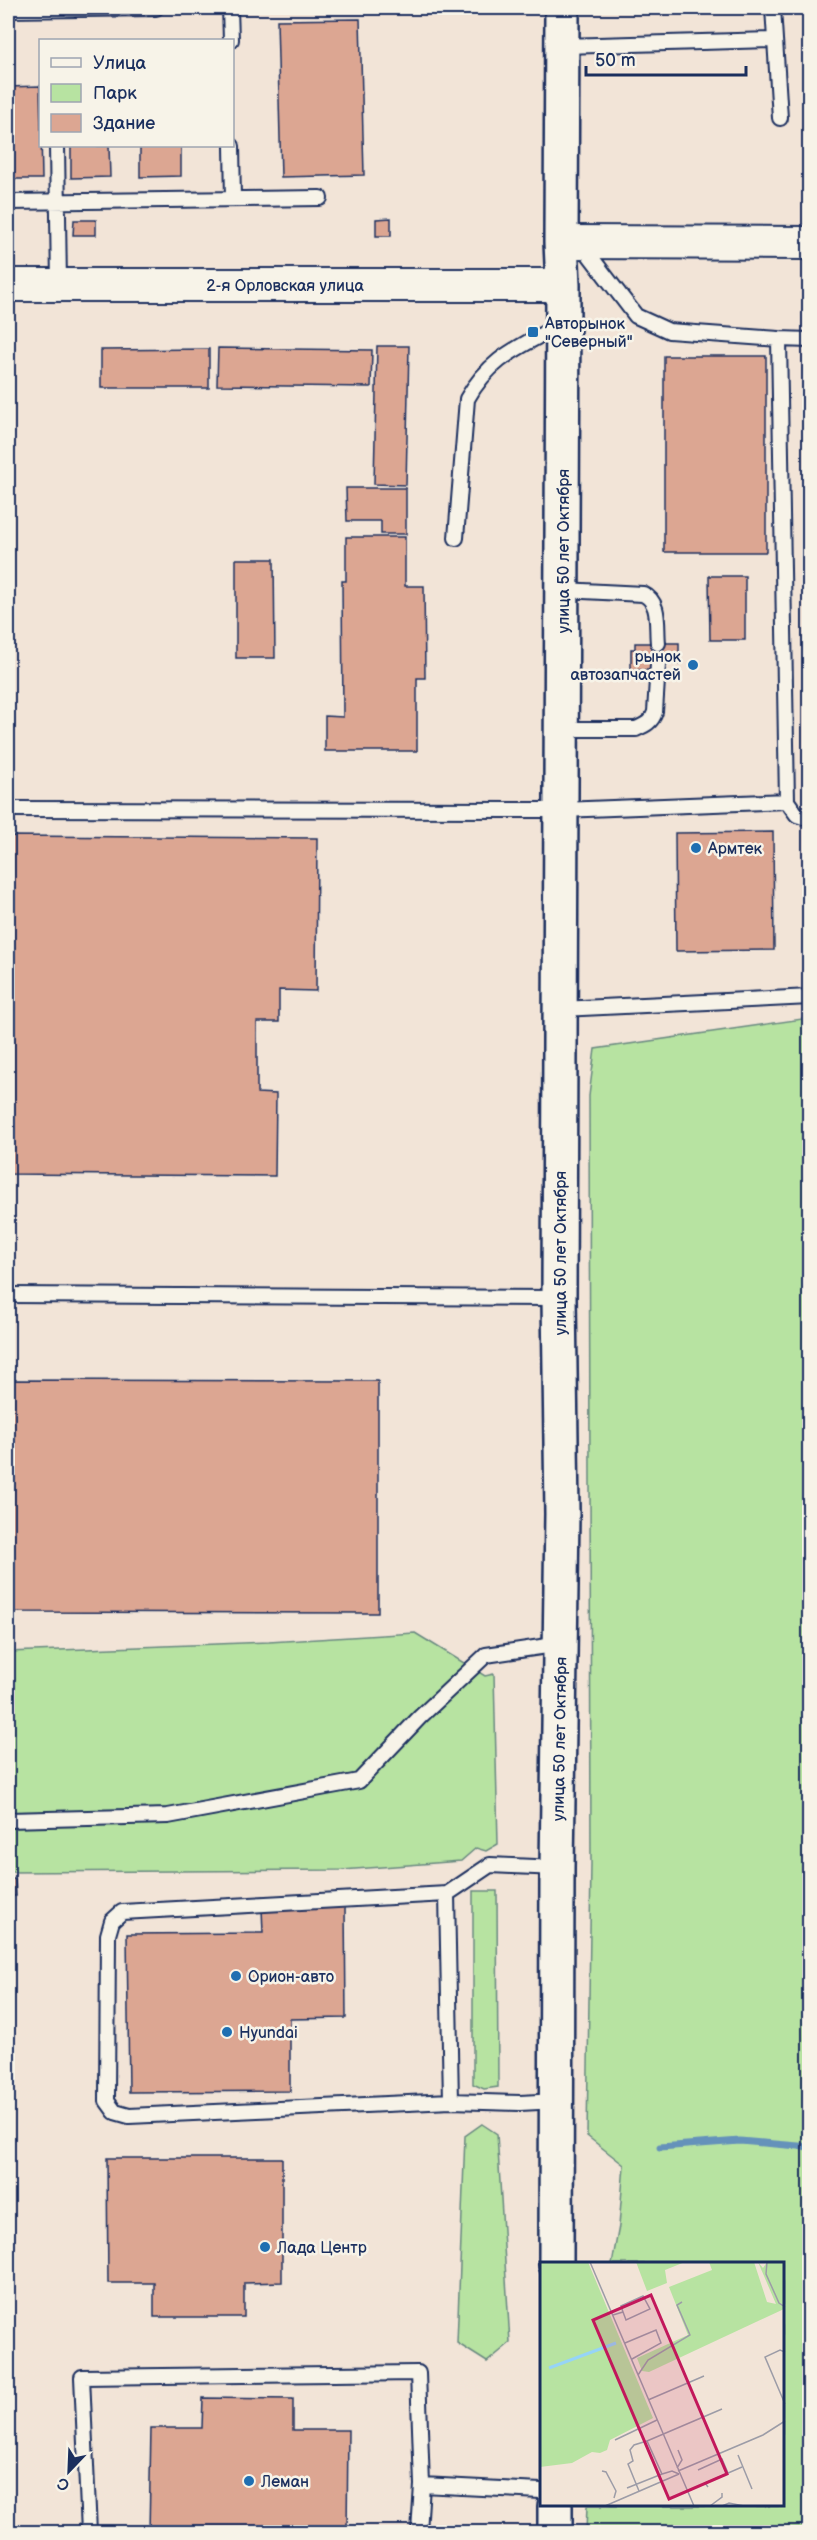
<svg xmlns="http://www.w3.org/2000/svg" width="817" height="2540" viewBox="0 0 817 2540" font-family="'Balsamiq Sans',sans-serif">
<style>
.green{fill:#b7e3a1;stroke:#698980;stroke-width:1.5}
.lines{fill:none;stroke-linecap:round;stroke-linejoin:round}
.stream{stroke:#6592ba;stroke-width:7}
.building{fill:#dca692;stroke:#1b2f5e;stroke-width:1.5}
.service-casing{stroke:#1b2f5e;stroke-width:18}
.tertiary-casing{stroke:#1b2f5e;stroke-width:36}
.primary-casing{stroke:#1b2f5e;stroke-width:38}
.service{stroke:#f7f3e8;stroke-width:14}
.tertiary{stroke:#f7f3e8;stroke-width:32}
.primary{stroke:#f7f3e8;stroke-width:33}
.poi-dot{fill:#1f6fb2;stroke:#f7f3e8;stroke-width:2}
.labels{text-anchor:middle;stroke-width:5;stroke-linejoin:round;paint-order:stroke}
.street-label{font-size:16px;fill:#1b2f5e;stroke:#f7f3e8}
.poi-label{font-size:16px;fill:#1b2f5e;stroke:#f7f3e8;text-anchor:start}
.inset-river{fill:none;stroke:#96d4f7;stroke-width:3}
.inset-road{fill:none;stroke:#9c9ca7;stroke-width:1.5}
.view{fill:#c2185b;fill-opacity:0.15;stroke:#c2185b;stroke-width:3}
.inset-edge{fill:none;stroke:#1b2f5e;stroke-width:3}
</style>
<rect width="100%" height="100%" fill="#f2e4d7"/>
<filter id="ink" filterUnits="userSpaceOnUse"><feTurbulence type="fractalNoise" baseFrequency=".0167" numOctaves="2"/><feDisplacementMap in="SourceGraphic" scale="12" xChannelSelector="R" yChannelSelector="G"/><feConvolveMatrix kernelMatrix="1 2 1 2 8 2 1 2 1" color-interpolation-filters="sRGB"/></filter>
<g filter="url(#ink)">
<!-- green -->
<path class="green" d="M 809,1018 L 809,2532 L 586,2532 L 587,2506 L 782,2506 L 782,2264 L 612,2264 L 619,2226 L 624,2165 L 587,2136 L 591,1864 L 589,1096 L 595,1049 Z
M 415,1633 L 485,1676 L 494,1674 L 498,1844 L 486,1851 L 476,1848 L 461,1861 L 342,1870 L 8,1872 L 8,1652 L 269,1642 Z
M 473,1891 L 497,1891 L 498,2087 L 484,2089 L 473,2084 Z
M 482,2124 L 497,2134 L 510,2343 L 487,2362 L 457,2343 L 465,2136 Z"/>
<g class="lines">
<!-- stream -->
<path class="stream" d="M 660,2147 L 740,2141 L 810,2147"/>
</g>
<!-- building -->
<path class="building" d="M 360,19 L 364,175 L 281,177 L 277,20 Z
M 806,52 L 810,52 L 810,96 L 806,96 Z
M 40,86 L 42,179 L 8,179 L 8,87 Z
M 71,146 L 109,146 L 110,177 L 71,178 Z
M 140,146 L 181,146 L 181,176 L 140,177 Z
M 391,218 L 391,236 L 376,236 L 376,219 Z
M 74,220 L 96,220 L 96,235 L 73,235 Z
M 377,346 L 409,346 L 406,485 L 374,484 Z
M 218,348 L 372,350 L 371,387 L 217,385 Z
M 209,349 L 209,388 L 101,388 L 101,350 Z
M 664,356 L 766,356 L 766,552 L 664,552 Z
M 346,488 L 406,488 L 406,534 L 381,534 L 381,521 L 347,521 Z
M 346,537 L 405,537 L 405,586 L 424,586 L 425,678 L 417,678 L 417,751 L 325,751 L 325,716 L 343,717 L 342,581 L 346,581 Z
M 236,559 L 274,559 L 275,658 L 236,658 Z
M 709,576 L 745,576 L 745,640 L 710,640 Z
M 635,643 L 679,643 L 679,664 L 651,664 L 651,670 L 631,670 L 631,649 L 635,649 Z
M 773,832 L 774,950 L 676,951 L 675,833 Z
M 8,836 L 317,838 L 316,991 L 279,990 L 279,1022 L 257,1022 L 257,1093 L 276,1094 L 275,1176 L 8,1174 Z
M 8,1380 L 378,1381 L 378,1613 L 8,1612 Z
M 8,1879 L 15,1879 L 16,1896 L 8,1896 Z
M 345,1907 L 346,2018 L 290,2019 L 290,2091 L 129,2092 L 127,1934 L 263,1933 L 262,1908 Z
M 107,2158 L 282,2158 L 282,2282 L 244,2283 L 244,2317 L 154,2317 L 154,2283 L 108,2283 Z
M 203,2398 L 293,2399 L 293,2430 L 348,2430 L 347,2532 L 149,2532 L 151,2428 L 202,2428 Z"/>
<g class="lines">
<defs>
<path id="service" d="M 230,8 L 231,40
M 773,8 L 780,118
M 8,10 L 156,8
M 563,46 L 775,40
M 57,146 L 59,284
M 232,146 L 233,199
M 8,202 L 320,198
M 581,244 L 636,316 L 669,331 L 779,339 L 787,801 L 797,815 L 810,819
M 779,339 L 810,340
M 456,538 L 467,399 C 491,356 521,347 561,324
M 563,590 L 643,594 C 661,602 656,626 658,643
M 561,729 L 636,729 C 645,725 652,722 655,712 L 658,664
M 8,809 L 562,810 L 787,801
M 561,1009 L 810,997
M 8,1295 L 559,1298
M 8,1820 L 168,1816 L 359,1781 L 420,1717 L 486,1655 L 561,1644
M 447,1894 L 451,2101
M 557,2101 L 520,2103 L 451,2101 L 129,2116 L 115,2112 L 107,2101 L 108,1935 L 112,1921 L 122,1912 L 447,1894 L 490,1865 L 557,1868
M 422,2485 L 541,2491
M 89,2532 L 82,2377 L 418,2373 L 422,2485 L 419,2532"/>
<path id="tertiary" d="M 561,242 L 810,243
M 8,285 L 563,285"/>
<path id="primary" d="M 556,2264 L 557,1868 L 562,1514 L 559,1298 L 563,285 L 561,242 L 562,8
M 555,2532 L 555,2506"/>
</defs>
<!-- service casing -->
<use href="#service" class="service-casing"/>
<!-- tertiary casing -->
<use href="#tertiary" class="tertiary-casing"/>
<!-- primary casing -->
<use href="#primary" class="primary-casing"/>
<!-- service -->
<use href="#service" class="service"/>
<!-- tertiary -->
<use href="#tertiary" class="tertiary"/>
<!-- primary -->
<use href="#primary" class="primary"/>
</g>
</g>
<!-- markers -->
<g class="poi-dot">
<rect x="527" y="326" width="12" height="12" rx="3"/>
<circle cx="693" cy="665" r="6"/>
<circle cx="696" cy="848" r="6"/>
<circle cx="236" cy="1976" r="6"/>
<circle cx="227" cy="2032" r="6"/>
<circle cx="265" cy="2247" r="6"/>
<circle cx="249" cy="2481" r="6"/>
</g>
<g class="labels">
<!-- street labels -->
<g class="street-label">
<text x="285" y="291">2-я Орловская улица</text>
<text transform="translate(563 551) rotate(-90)" y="6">улица 50 лет Октября</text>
<text transform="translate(560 1253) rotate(-90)" y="6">улица 50 лет Октября</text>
<text transform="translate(559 1739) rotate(-89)" y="6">улица 50 лет Октября</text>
</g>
<!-- poi labels -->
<g class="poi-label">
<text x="545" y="329">Авторынок<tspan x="545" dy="18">"Северный"</tspan></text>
<text x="681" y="662" text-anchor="end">рынок<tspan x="681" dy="18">автозапчастей</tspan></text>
<text x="708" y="854">Армтек</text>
<text x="248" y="1982">Орион-авто</text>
<text x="239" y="2038">Hyundai</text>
<text x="277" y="2253">Лада Центр</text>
<text x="261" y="2487">Леман</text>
</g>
</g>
<!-- overview -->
<g transform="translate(540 2262)">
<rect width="244" height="244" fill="#f2e4d7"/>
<path d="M 0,0 L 48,0 L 113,156 L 70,178 L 67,188 L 60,191 L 52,190 L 32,201 L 0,205 ZM 96,0 L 145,0 L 125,8 L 127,21 L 107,29 ZM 169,0 L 214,0 L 227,40 L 236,42 L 218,0 L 223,6 L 227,0 L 244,0 L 244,47 L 109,110 L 102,109 L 97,96 L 148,73 L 129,25 L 172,8 Z" fill="#b7e3a1"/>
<path class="inset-river" d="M 9,106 L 76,81"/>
<path class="inset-road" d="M 50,0 L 154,244M 227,0 L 226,12 L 239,41 L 245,45M 73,53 L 83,50 L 86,58 L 110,47 L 103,34 L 81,44 L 83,50M 85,81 L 116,68 L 121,81 L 92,97M 245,90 L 240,88 L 225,95 L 245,142M 98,113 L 108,98 L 150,73 L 137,43 L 142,40M 108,138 L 164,114M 75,178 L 117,158M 107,179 L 182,147M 198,193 L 212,227M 137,206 L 142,198 L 138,188M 158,208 L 182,197 L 188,211M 62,209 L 66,210 L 76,229 L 74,236M 138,209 L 223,173 L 245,159M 168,225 L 165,221 L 202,205M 87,226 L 122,212M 99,229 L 88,202 L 93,199 L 90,188 L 94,183 L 107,179 L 122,212 L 132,209 L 139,212M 65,244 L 139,212M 170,244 L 182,235 L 182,231M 182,244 L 189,241 L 204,244"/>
<path class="view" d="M 111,33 L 187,212 L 129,237 L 53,58 Z"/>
<rect width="244" height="244" class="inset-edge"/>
</g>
<!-- margin -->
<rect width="817" height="2540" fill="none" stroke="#f7f3e8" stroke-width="30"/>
<rect x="15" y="15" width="787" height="2510" fill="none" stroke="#1b2f5e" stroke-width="2" filter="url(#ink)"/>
<!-- legend -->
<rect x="39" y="39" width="195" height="108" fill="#f7f3e8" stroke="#9fa5b1" stroke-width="1.5"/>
<rect x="51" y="58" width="30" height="9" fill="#f7f3e8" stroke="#9fa5b1" stroke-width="1.5"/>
<text x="93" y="69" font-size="18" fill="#1b2f5e">Улица</text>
<rect x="51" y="84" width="30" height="18" fill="#b7e3a1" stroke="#9fa5b1" stroke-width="1.5"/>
<text x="93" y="99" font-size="18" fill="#1b2f5e">Парк</text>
<rect x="51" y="114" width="30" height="18" fill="#dca692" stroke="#9fa5b1" stroke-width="1.5"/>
<text x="93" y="129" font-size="18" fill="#1b2f5e">Здание</text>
<!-- north arrow -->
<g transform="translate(69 2471) rotate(203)" stroke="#f7f3e8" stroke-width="4.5" paint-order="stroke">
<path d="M0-4.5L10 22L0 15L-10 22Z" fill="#1b2f5e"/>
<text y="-9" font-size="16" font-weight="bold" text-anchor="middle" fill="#1b2f5e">С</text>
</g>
<!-- scale -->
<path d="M586 66v9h160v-9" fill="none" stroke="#1b2f5e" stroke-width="3"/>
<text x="595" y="66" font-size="18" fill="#1b2f5e" stroke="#f7f3e8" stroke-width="4.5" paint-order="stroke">50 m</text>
</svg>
